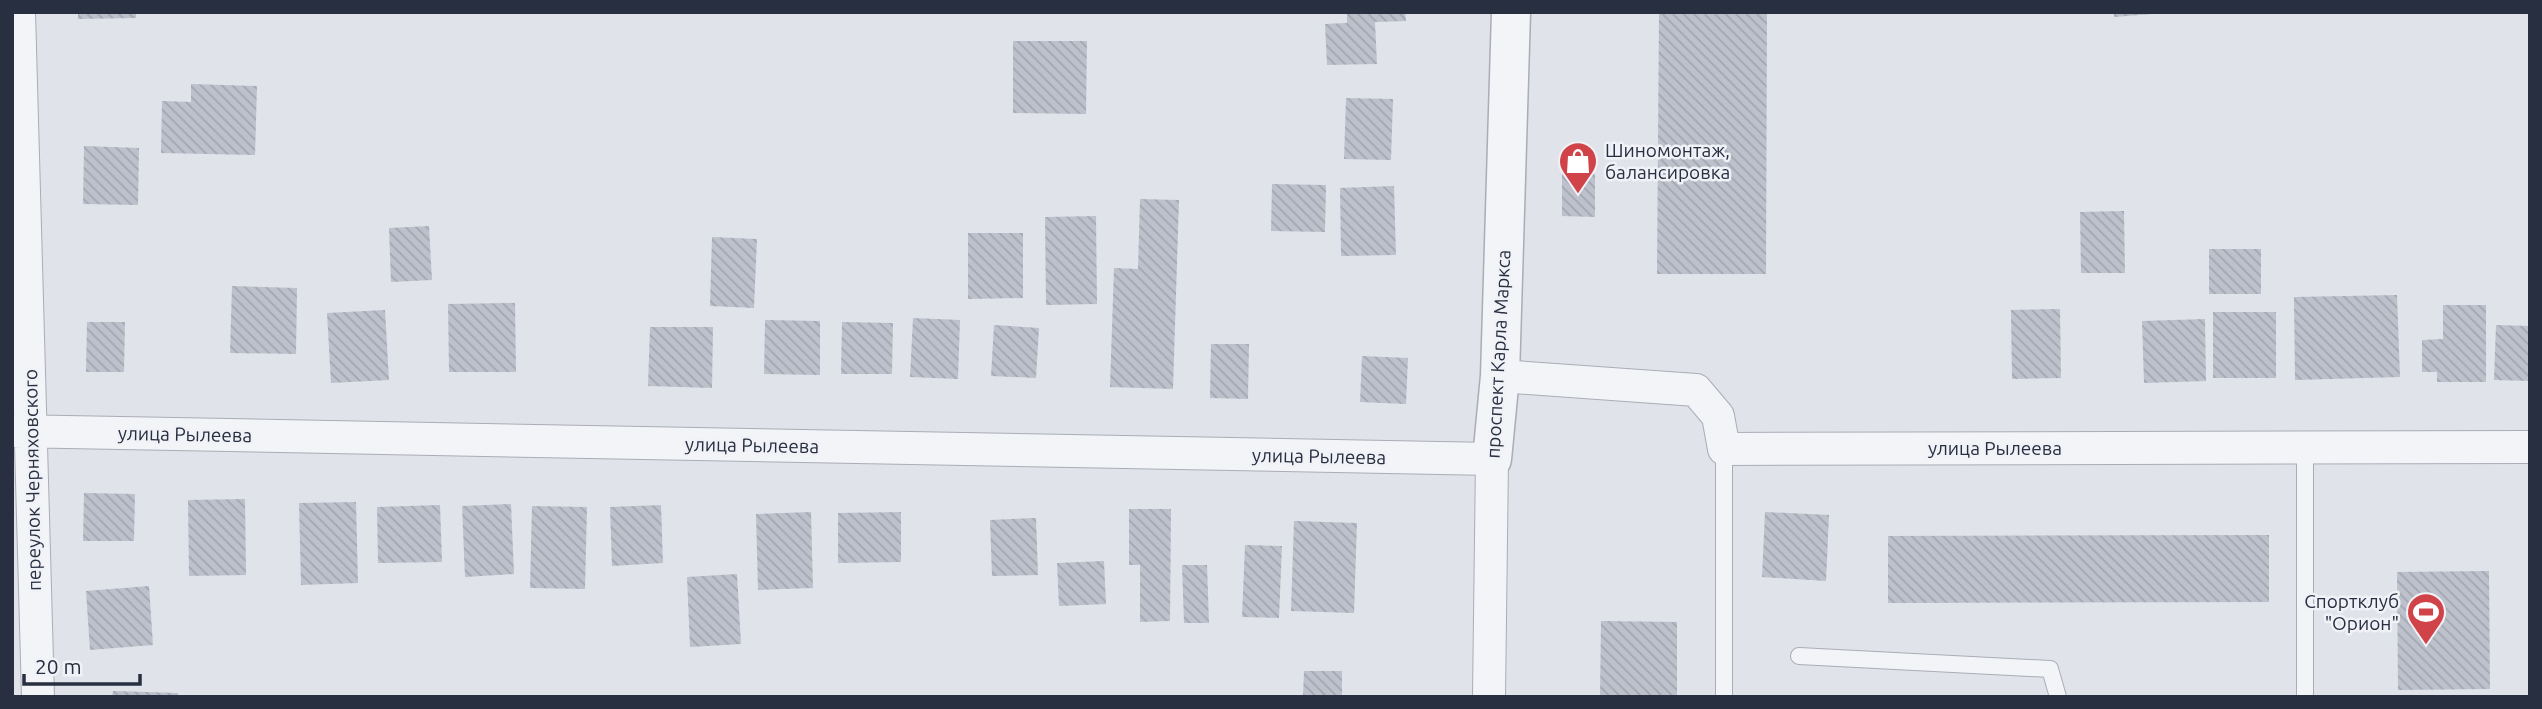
<svg xmlns="http://www.w3.org/2000/svg" width="2542" height="709" viewBox="0 0 2542 709" font-family="Ubuntu,sans-serif">
<style>
.building{fill:url(#building-back-hatch)}
.lines{fill:none;stroke-linecap:round;stroke-linejoin:round}
.service-casing{stroke:#a9adb7;stroke-width:18}
.minor-casing{stroke:#a9adb7;stroke-width:34}
.tertiary-casing{stroke:#a9adb7;stroke-width:41}
.service{stroke:#f3f4f7;stroke-width:16}
.minor{stroke:#f3f4f7;stroke-width:32}
.tertiary{stroke:#f3f4f7;stroke-width:38}
.labels{text-anchor:middle;stroke-width:5;stroke-linejoin:round;paint-order:stroke}
.poi-label{font-size:19px;fill:#282f41;stroke:#f0f2f7;text-anchor:start}
.street-label{font-size:19px;fill:#282f41;stroke:#f0f2f7}
</style>
<defs>
<pattern id="building-back-hatch" width="6" height="6" patternUnits="userSpaceOnUse" patternTransform="scale(1.75)"><rect width="6" height="6" fill="#bdc1cc"/><path d="M-1 5l2 2M0 0l6 6M5-1l2 2" fill="none" stroke="#a2a6b0"/></pattern>
</defs>
<rect width="100%" height="100%" fill="#e0e3e9"/>
<!-- building -->
<path class="building" d="M 78,12 L 136,12 L 136,18 L 78,19 Z
M 1347,12 L 1405,12 L 1406,21 L 1375,22 L 1377,64 L 1327,65 L 1325,24 L 1347,23 Z
M 1659,12 L 1767,12 L 1766,274 L 1657,274 Z
M 2114,12 L 2151,12 L 2152,14 L 2114,17 Z
M 1013,41 L 1087,41 L 1086,114 L 1013,113 Z
M 191,84 L 257,86 L 255,155 L 161,153 L 162,101 L 191,102 Z
M 1346,98 L 1393,99 L 1391,160 L 1344,159 Z
M 84,146 L 139,148 L 138,205 L 83,204 Z
M 1562,174 L 1595,174 L 1595,217 L 1562,216 Z
M 1272,184 L 1326,185 L 1325,232 L 1271,231 Z
M 1394,186 L 1396,255 L 1341,256 L 1340,188 Z
M 1140,199 L 1179,200 L 1173,389 L 1110,387 L 1114,268 L 1138,269 Z
M 2124,211 L 2125,273 L 2081,273 L 2080,212 Z
M 1096,216 L 1097,304 L 1046,305 L 1045,217 Z
M 429,226 L 432,280 L 391,282 L 389,228 Z
M 968,233 L 1023,233 L 1023,298 L 968,299 Z
M 712,237 L 757,239 L 754,308 L 710,306 Z
M 2209,249 L 2261,249 L 2261,294 L 2209,294 Z
M 232,286 L 297,288 L 296,354 L 230,353 Z
M 2397,295 L 2400,377 L 2295,380 L 2294,297 Z
M 515,303 L 516,372 L 449,372 L 448,304 Z
M 2443,305 L 2486,305 L 2486,382 L 2437,382 L 2437,372 L 2422,372 L 2422,340 L 2443,339 Z
M 2060,309 L 2061,378 L 2012,379 L 2011,310 Z
M 385,310 L 389,380 L 331,383 L 327,313 Z
M 2213,312 L 2276,312 L 2276,378 L 2213,378 Z
M 913,318 L 960,320 L 958,379 L 910,377 Z
M 2205,319 L 2206,381 L 2144,383 L 2142,321 Z
M 765,320 L 820,321 L 820,375 L 764,374 Z
M 87,322 L 125,322 L 124,372 L 86,372 Z
M 842,322 L 893,323 L 892,374 L 841,374 Z
M 994,325 L 1039,328 L 1036,378 L 991,376 Z
M 2496,325 L 2530,326 L 2530,381 L 2494,380 Z
M 650,327 L 713,327 L 712,388 L 648,386 Z
M 1211,344 L 1249,344 L 1248,399 L 1210,398 Z
M 1362,356 L 1408,358 L 1406,404 L 1360,402 Z
M 84,493 L 135,494 L 134,541 L 83,541 Z
M 245,499 L 246,575 L 189,576 L 188,500 Z
M 356,502 L 358,583 L 301,585 L 299,503 Z
M 511,504 L 514,574 L 465,577 L 462,506 Z
M 440,505 L 442,562 L 378,563 L 377,507 Z
M 661,505 L 663,563 L 612,566 L 610,507 Z
M 532,506 L 587,507 L 585,589 L 530,588 Z
M 1129,509 L 1171,509 L 1170,621 L 1140,622 L 1140,565 L 1129,565 Z
M 811,512 L 813,588 L 758,590 L 756,514 Z
M 901,512 L 901,562 L 838,563 L 838,513 Z
M 1765,512 L 1829,515 L 1826,581 L 1762,577 Z
M 1036,518 L 1038,575 L 992,576 L 990,520 Z
M 1294,521 L 1357,523 L 1354,613 L 1291,611 Z
M 2269,535 L 2269,602 L 1888,603 L 1888,536 Z
M 1245,545 L 1282,546 L 1279,618 L 1242,617 Z
M 1104,561 L 1106,604 L 1059,606 L 1057,563 Z
M 1182,565 L 1207,565 L 1209,623 L 1184,623 Z
M 2489,571 L 2490,689 L 2398,690 L 2397,572 Z
M 737,574 L 741,644 L 690,647 L 687,577 Z
M 149,586 L 153,645 L 90,650 L 86,591 Z
M 1601,621 L 1677,622 L 1677,697 L 1600,697 Z
M 1304,671 L 1342,671 L 1342,697 L 1303,697 Z
M 113,691 L 178,693 L 178,697 L 112,697 Z"/>
<g class="lines">
<defs>
<path id="service" d="M 2305,447 L 2305,697
M 1724,449 L 1724,697
M 1799,656 L 2050,669 L 2058,697"/>
<path id="minor" d="M 19,12 L 38,697
M 1500,376 L 1696,390 L 1718,416 L 1724,449 L 2530,447
M 12,431 L 1492,459 L 1489,697"/>
<path id="tertiary" d="M 1492,459 L 1500,376 L 1511,12"/>
</defs>
<!-- service casing -->
<use href="#service" class="service-casing"/>
<!-- minor casing -->
<use href="#minor" class="minor-casing"/>
<!-- tertiary casing -->
<use href="#tertiary" class="tertiary-casing"/>
<!-- service -->
<use href="#service" class="service"/>
<!-- minor -->
<use href="#minor" class="minor"/>
<!-- tertiary -->
<use href="#tertiary" class="tertiary"/>
</g>
<!-- icons -->
<defs>
<symbol id="shop-pin" viewBox="-11 -11 22 30"><path d="M0 17L-7.5 6A9.5 9.5 0 1 1 7.5 6Z" fill="#d04449" stroke="#f0f2f7"/><path d="M-5-2.5h2.3a2.7 3.5 0 0 1 5.4 0H5L5.5 6h-11ZM-1.5-2.5h3a1.5 2.3 0 0 0-3 0Z" fill="#fff"/></symbol>
<symbol id="stadium-pin" viewBox="-11 -11 22 30"><path d="M0 17L-7.5 6A9.5 9.5 0 1 1 7.5 6Z" fill="#d04449" stroke="#f0f2f7"/><path d="M0-5a6.5 5 0 1 0 0 10a6.5 5 0 1 0 0-10ZM-3.5-1.8h7v3.6h-7Z" fill="#fff"/></symbol>
</defs>
<g fill-rule="evenodd">
<use href="#shop-pin" x="1556" y="139" width="44" height="60"/>
<use href="#stadium-pin" x="2404" y="590" width="44" height="60"/>
</g>
<g class="labels">
<!-- poi labels -->
<g class="poi-label">
<text x="1605" y="157">Шиномонтаж,<tspan x="1605" dy="22">балансировка</tspan></text>
<text x="2399" y="608" text-anchor="end">Спортклуб<tspan x="2399" dy="22">"Орион"</tspan></text>
</g>
<!-- street labels -->
<g class="street-label">
<text transform="translate(1498 354) rotate(-87)" y="7">проспект Карла Маркса</text>
<text transform="translate(185 434) rotate(1)" y="7">улица Рылеева</text>
<text transform="translate(752 445) rotate(1)" y="7">улица Рылеева</text>
<text x="1995" y="455">улица Рылеева</text>
<text transform="translate(1319 456) rotate(1)" y="7">улица Рылеева</text>
<text transform="translate(32 480) rotate(-91)" y="7">переулок Черняховского</text>
</g>
</g>
<!-- border -->
<rect width="2542" height="709" fill="none" stroke="#282f41" stroke-width="28"/>
<!-- scale -->
<path d="M24 674v10h116v-10" fill="none" stroke="#282f41" stroke-width="3.5"/>
<text x="35" y="674" font-size="21" fill="#282f41" stroke="#f0f2f7" stroke-width="5" paint-order="stroke">20 m</text>
</svg>
